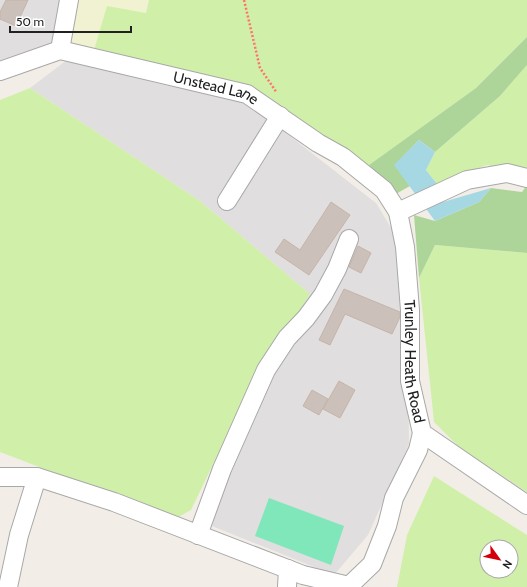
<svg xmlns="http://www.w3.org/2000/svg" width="527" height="587" viewBox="0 0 527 587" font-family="Cabin,sans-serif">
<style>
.residential{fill:#e0dede}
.farmland{fill:#f1f2d2}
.grass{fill:#d0f0aa;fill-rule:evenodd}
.forest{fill:#aed599}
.pitch{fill:#80e7ba}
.water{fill:#a5d8e3}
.building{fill:#cbc0ba;stroke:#c6b4a8}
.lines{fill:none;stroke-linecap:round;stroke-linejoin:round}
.minor-casing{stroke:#a8a8a8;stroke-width:20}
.path{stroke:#ff736c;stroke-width:2.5;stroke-dasharray:2 2;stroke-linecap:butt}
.minor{stroke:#fff;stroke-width:18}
.labels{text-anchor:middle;stroke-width:3.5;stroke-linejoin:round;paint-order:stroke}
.street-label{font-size:15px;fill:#212121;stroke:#fff}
</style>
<rect width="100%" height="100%" fill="#f2eee7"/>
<!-- residential -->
<path class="residential" d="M 0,0 L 64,0 L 53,46 L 0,61 Z
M 67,60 L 159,84 L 246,102 L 376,203 L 399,241 L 408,373 L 409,444 L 368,535 L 334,575 L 212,526 L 247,394 L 310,294 L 200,201 L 30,88 Z"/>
<!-- farmland -->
<path class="farmland" d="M 74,0 L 149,0 L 146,13 L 94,50 L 65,46 Z"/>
<!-- grass -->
<path class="grass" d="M 149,0 L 527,0 L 527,37 L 476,88 L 369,165 L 241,85 L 94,50 L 107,6 L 146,13 Z
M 527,65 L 527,174 L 487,165 L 437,184 L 426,170 L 435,152 L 500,96 Z
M 30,88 L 200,201 L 310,294 L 247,394 L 191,510 L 175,519 L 0,452 L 0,100 Z
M 435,245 L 527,253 L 527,492 L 460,448 L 434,422 L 419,278 Z
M 434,476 L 527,535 L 527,587 L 397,587 L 407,535 ZM 487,547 L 511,547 L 511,571 L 487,571 Z"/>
<!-- forest -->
<path class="forest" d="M 527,37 L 527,65 L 500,96 L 435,152 L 419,140 L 395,165 L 410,186 L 394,195 L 369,165 L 476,88 Z
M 527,185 L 527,253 L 435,245 L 419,278 L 414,215 L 435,221 L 479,202 L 491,188 L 522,192 Z"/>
<!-- pitch -->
<path class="pitch" d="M 269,498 L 344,526 L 331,565 L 255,536 Z"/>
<!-- water -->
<path class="water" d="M 419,140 L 435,152 L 426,170 L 437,184 L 443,202 L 491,188 L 479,202 L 435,221 L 394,165 Z"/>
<!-- building -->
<path class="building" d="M 6,0 L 28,0 L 16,26 L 0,19 L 0,12 Z
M 331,202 L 350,215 L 309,275 L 275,252 L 284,239 L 300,250 Z
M 358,246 L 371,253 L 361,273 L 349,267 Z
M 344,289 L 400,312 L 400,317 L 392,334 L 345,314 L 330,345 L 319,340 Z
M 339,381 L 355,390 L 340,418 L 323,409 Z
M 312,390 L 328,399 L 319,415 L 303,406 Z"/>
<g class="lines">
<defs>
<g id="minor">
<path d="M 60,50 L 69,0"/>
<path id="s1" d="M 0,71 L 60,50 L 247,94 L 318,143 L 343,157 L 384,190 L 398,212 L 405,247 L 410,310 L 410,381 L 422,433 L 527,505"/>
<path d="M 227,201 L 280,116"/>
<path d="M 398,212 L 467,180 L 507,173 L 527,178"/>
<path d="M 0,477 L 37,477"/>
<path d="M 198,535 L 222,469 L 266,370 L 287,338 L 306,318 L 323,295 L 337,269 L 349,239"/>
<path d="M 8,587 L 19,535 L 37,477 L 114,502 L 303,575 L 349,586 L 372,564 L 387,526 L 394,498 L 418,450 L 422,433"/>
<path d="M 287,587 L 288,569"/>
</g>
</defs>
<!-- minor casing -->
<use href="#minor" class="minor-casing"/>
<!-- path -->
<path class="path" d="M 244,0 L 260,68 L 277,93"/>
<!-- minor -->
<use href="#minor" class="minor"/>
</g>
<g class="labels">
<!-- street labels -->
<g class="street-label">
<text dy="5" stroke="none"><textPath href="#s1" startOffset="224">Unstead Lane</textPath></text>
<text dy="5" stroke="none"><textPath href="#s1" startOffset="600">Trunley Heath Road</textPath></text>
</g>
</g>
<!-- north arrow -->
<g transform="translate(499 559) rotate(123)"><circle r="19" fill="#ffffff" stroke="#a6a6a6"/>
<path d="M0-3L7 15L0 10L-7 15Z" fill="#d3000b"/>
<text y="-6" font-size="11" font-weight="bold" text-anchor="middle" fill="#212121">N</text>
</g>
<!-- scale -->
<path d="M10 26v6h121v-6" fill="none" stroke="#212121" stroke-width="2"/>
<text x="16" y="26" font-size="12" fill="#212121" stroke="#ffffff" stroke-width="3" paint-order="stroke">50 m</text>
</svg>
